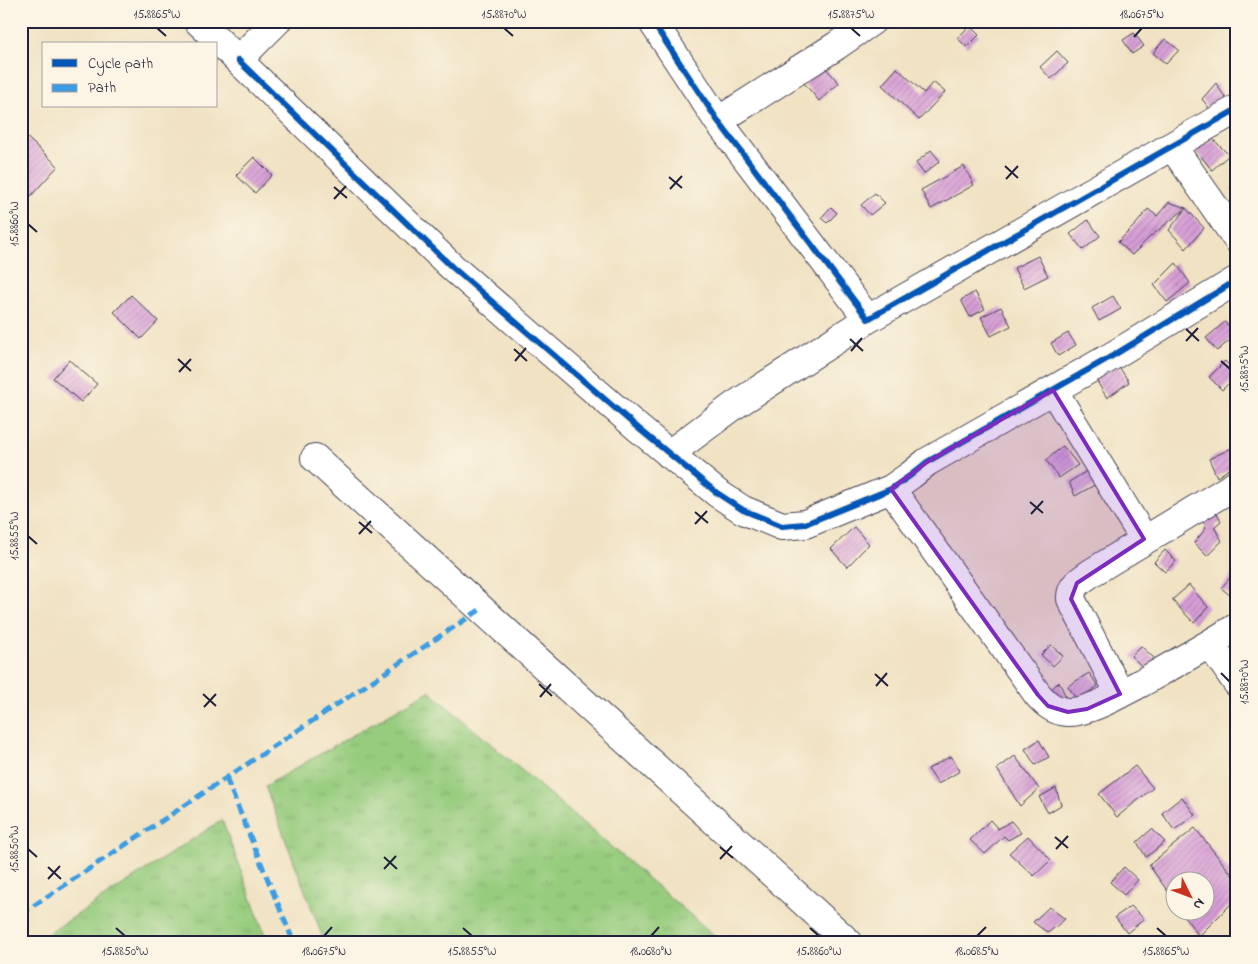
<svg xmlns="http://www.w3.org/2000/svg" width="1258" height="964" viewBox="0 0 1258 964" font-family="'Indie Flower',sans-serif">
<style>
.park{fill:url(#park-tufts);stroke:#5c775c}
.building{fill:url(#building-hatch)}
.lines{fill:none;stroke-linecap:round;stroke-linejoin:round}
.minor-casing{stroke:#413f4f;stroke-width:30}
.minor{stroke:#fff;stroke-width:28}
.quiet{stroke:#3c9ce2;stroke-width:5;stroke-dasharray:10 5;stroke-linecap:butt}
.cycleway-casing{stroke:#fcf5e5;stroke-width:9}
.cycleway{stroke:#0057b8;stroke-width:6}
.marked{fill:#7b2cbf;fill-opacity:0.2;stroke:#7b2cbf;stroke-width:4;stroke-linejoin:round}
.ticks{fill:none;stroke:#22223b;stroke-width:2}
.neatline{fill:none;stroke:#22223b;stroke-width:2}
.ticks-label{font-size:12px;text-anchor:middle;fill:#22223b}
</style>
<defs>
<pattern id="park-tufts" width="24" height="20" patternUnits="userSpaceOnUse" patternTransform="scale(1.25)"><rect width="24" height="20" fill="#97cc7e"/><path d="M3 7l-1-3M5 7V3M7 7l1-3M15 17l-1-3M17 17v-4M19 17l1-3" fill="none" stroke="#82af6e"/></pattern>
<pattern id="building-hatch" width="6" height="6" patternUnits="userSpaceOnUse" patternTransform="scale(1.25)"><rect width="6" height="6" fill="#d89fd7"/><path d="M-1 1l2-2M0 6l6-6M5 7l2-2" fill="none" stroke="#af81b0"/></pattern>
</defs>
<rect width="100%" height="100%" fill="#fcf5e5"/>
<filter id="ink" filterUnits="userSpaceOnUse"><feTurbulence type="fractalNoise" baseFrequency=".02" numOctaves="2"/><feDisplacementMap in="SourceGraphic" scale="10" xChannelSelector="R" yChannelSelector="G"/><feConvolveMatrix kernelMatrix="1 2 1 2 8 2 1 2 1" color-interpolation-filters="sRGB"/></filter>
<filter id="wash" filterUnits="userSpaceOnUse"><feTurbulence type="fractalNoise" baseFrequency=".0096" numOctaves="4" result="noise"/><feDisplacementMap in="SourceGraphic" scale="20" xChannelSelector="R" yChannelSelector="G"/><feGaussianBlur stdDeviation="1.12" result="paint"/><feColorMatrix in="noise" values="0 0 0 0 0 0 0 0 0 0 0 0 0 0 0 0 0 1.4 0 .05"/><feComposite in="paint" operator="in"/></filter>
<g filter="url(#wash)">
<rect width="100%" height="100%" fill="#f0e2c3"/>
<!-- park -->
<path class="park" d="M 429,691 L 723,943 L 325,943 L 265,786 Z
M 222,820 L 268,943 L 34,943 Z"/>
<g id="blocks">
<!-- building -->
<path class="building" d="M 970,26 L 979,35 L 967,47 L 957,38 Z
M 1134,33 L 1144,46 L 1132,54 L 1123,40 Z
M 1165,39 L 1179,50 L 1166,64 L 1153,53 Z
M 1057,51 L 1068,63 L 1051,79 L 1040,67 Z
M 823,65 L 839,83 L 819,101 L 804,83 Z
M 897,68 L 924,93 L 933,82 L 945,92 L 919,120 L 882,85 Z
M 1216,83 L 1228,102 L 1212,112 L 1202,99 Z
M 21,132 L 58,166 L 21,207 Z
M 1213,139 L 1229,155 L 1212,170 L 1195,149 Z
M 931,150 L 940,161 L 924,174 L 916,163 Z
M 254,157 L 272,175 L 255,193 L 236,175 Z
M 964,166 L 974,185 L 931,209 L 921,190 Z
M 1237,185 L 1237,196 L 1231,190 Z
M 875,193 L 885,203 L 870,215 L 861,205 Z
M 1169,202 L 1186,208 L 1151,236 L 1132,255 L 1118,242 L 1137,223 L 1148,209 L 1157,216 Z
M 831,207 L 837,213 L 827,223 L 821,218 Z
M 1186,208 L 1204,228 L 1186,249 L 1169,230 Z
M 1088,220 L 1100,236 L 1083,250 L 1070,234 Z
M 1038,256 L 1048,276 L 1024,288 L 1014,268 Z
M 1176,263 L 1190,283 L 1167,302 L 1154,285 Z
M 975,292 L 985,309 L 970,317 L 961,300 Z
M 131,295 L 158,321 L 141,339 L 114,312 Z
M 1113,296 L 1121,309 L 1099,321 L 1092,308 Z
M 1001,307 L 1011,326 L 991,336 L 981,317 Z
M 1225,322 L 1236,335 L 1217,351 L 1206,338 Z
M 1068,333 L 1076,345 L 1058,356 L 1051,343 Z
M 69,360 L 97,384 L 81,402 L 53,378 Z
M 1225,361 L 1237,373 L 1237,375 L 1222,390 L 1209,377 Z
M 1117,364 L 1129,382 L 1107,398 L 1095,378 Z
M 1063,446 L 1078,465 L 1059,478 L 1046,460 Z
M 1236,446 L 1237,447 L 1237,464 L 1217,477 L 1209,459 Z
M 1093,467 L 1100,482 L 1075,496 L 1069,482 Z
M 1214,507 L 1221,521 L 1214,527 L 1222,541 L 1207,556 L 1194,543 L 1206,528 L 1201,515 Z
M 854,527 L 869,544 L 847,567 L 831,549 Z
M 1165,550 L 1176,561 L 1165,572 L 1154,562 Z
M 1234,573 L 1237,576 L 1237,597 L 1235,599 L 1221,588 Z
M 1189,585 L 1208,607 L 1194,623 L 1172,600 Z
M 1051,645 L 1063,656 L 1053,666 L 1041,655 Z
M 1141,646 L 1155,659 L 1145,669 L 1131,656 Z
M 1089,673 L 1098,686 L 1077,700 L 1068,686 Z
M 1059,682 L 1067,699 L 1045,695 Z
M 1039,740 L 1049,757 L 1035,765 L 1025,749 Z
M 1237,755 L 1237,774 L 1231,761 Z
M 951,756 L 960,771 L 938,784 L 928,769 Z
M 1015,756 L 1039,789 L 1020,806 L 997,769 Z
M 1135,766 L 1153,788 L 1117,817 L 1099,794 Z
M 1056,788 L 1061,805 L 1048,813 L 1039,797 Z
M 1182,797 L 1195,815 L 1174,830 L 1162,813 Z
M 990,820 L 998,829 L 1011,821 L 1021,833 L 1008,840 L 1004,836 L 985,854 L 970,840 Z
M 1195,828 L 1237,881 L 1237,898 L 1199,936 L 1181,912 L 1206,912 L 1206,882 L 1176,882 L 1176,903 L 1149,865 Z
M 1152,829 L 1165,842 L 1146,857 L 1137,842 Z
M 1028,836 L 1051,860 L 1034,876 L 1009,853 Z
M 1124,867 L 1138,880 L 1124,895 L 1110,882 Z
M 1131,906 L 1144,919 L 1127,933 L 1115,917 Z
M 1049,907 L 1065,919 L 1048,933 L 1033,922 Z"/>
</g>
</g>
<g filter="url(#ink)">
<use href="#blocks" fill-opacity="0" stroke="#413f4f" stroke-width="1"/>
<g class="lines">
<defs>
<path id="minor" d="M 198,21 L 238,60 L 277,21
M 652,21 L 718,121 L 868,319 L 1237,109
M 238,60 L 452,267 L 638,428 L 717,493 L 743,510 L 782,526 L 805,524 L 891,489 L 911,475 L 927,462 L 1114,355 L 1237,280
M 718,121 L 836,46 L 872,21
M 1172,146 L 1237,239
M 1053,390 L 1144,539
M 669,454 L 735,405 L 868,319
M 315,458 L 849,943
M 891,489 L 1038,695 C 1046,704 1054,711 1067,712 C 1089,713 1121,693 1141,683 C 1173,665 1205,647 1237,627
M 1210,644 L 1237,683
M 1120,694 L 1071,599 C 1070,586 1081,580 1091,573 L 1237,484"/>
</defs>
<!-- minor casing -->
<use href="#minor" class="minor-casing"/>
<!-- minor -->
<use href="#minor" class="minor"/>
<!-- quiet -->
<path class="quiet" d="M 226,778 L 294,943
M 21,914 L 481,609"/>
<defs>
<path id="cycleway" d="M 652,21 L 718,121 L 868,319 L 1237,109
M 238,60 L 452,267 L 638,428 L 717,493 L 743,510 L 782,526 L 805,524 L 891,489 L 911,475 L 927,462 L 1114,355 L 1237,280"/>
</defs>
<!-- cycleway casing -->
<use href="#cycleway" class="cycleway-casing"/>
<!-- cycleway -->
<use href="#cycleway" class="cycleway"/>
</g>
</g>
<!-- marked area -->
<path class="marked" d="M 1053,390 L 1144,539 L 1077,583 L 1071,599 L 1120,694 L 1087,709 L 1068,712 L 1048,706 L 1038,695 L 891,489 L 927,462 Z"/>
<!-- ticks -->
<path class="ticks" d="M 157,28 L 166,36M 504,28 L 513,36M 851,28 L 860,36M 1134,37 L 1142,28M 1005,166 L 1018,178M 669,177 L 682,188M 1006,179 L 1018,166M 334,187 L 347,198M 670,189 L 682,176M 334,199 L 346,186M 28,224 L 37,232M 1186,329 L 1199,341M 850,339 L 863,351M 1186,341 L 1198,328M 514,349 L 527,361M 851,351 L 862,338M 178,359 L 191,371M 515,361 L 526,348M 1221,361 L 1230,369M 179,372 L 191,359M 1030,502 L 1043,513M 695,512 L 708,523M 1031,514 L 1043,501M 359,522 L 372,533M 695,524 L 707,511M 359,534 L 371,521M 28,536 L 37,544M 1221,673 L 1230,682M 875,674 L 888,686M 539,684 L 552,696M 876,686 L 887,673M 203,694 L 216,706M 540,697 L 551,684M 204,707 L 216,694M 1055,837 L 1068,848M 720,847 L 733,858M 28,849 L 37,857M 1056,849 L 1068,836M 384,857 L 397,869M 720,859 L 732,846M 48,867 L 61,879M 384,869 L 396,856M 48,879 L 60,866M 116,928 L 125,936M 463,928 L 472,936M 810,928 L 819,936M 1157,928 L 1166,936M 324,936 L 332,927M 651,936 L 659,927M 977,936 L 986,927"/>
<!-- margin -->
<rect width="1258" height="964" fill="none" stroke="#fcf5e5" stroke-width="55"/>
<!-- legend -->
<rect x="42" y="42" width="175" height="65" fill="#fcf5e5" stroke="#a5a1a1"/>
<rect x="52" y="59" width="25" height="8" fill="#0057b8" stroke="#a5a1a1"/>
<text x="88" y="68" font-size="15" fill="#22223b">Cycle path</text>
<rect x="52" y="84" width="25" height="8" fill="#3c9ce2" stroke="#a5a1a1"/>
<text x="88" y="92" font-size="15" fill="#22223b">Path</text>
<!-- north arrow -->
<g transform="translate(1190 896) rotate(132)"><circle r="24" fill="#fcf5e5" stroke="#a5a1a1"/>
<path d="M0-4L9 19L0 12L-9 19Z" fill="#c8321e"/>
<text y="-8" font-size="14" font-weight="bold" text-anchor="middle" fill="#22223b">N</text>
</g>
<rect x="28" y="28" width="1202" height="908" class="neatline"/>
<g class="ticks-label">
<text x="157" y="18">15.8865°W</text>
<text x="504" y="18">15.8870°W</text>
<text x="851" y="18">15.8875°W</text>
<text x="1142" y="18">18.0675°N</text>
<text transform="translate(14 224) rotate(-90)" y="4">15.8860°W</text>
<text transform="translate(1244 369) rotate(-90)" y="4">15.8875°W</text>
<text transform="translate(14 536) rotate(-90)" y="4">15.8855°W</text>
<text transform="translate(1244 682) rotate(-90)" y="4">15.8870°W</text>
<text transform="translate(14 849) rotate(-90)" y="4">15.8850°W</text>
<text x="125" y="955">15.8850°W</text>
<text x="324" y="955">18.0675°N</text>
<text x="472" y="955">15.8855°W</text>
<text x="651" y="955">18.0680°N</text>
<text x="819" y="955">15.8860°W</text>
<text x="977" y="955">18.0685°N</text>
<text x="1166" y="955">15.8865°W</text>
</g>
</svg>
